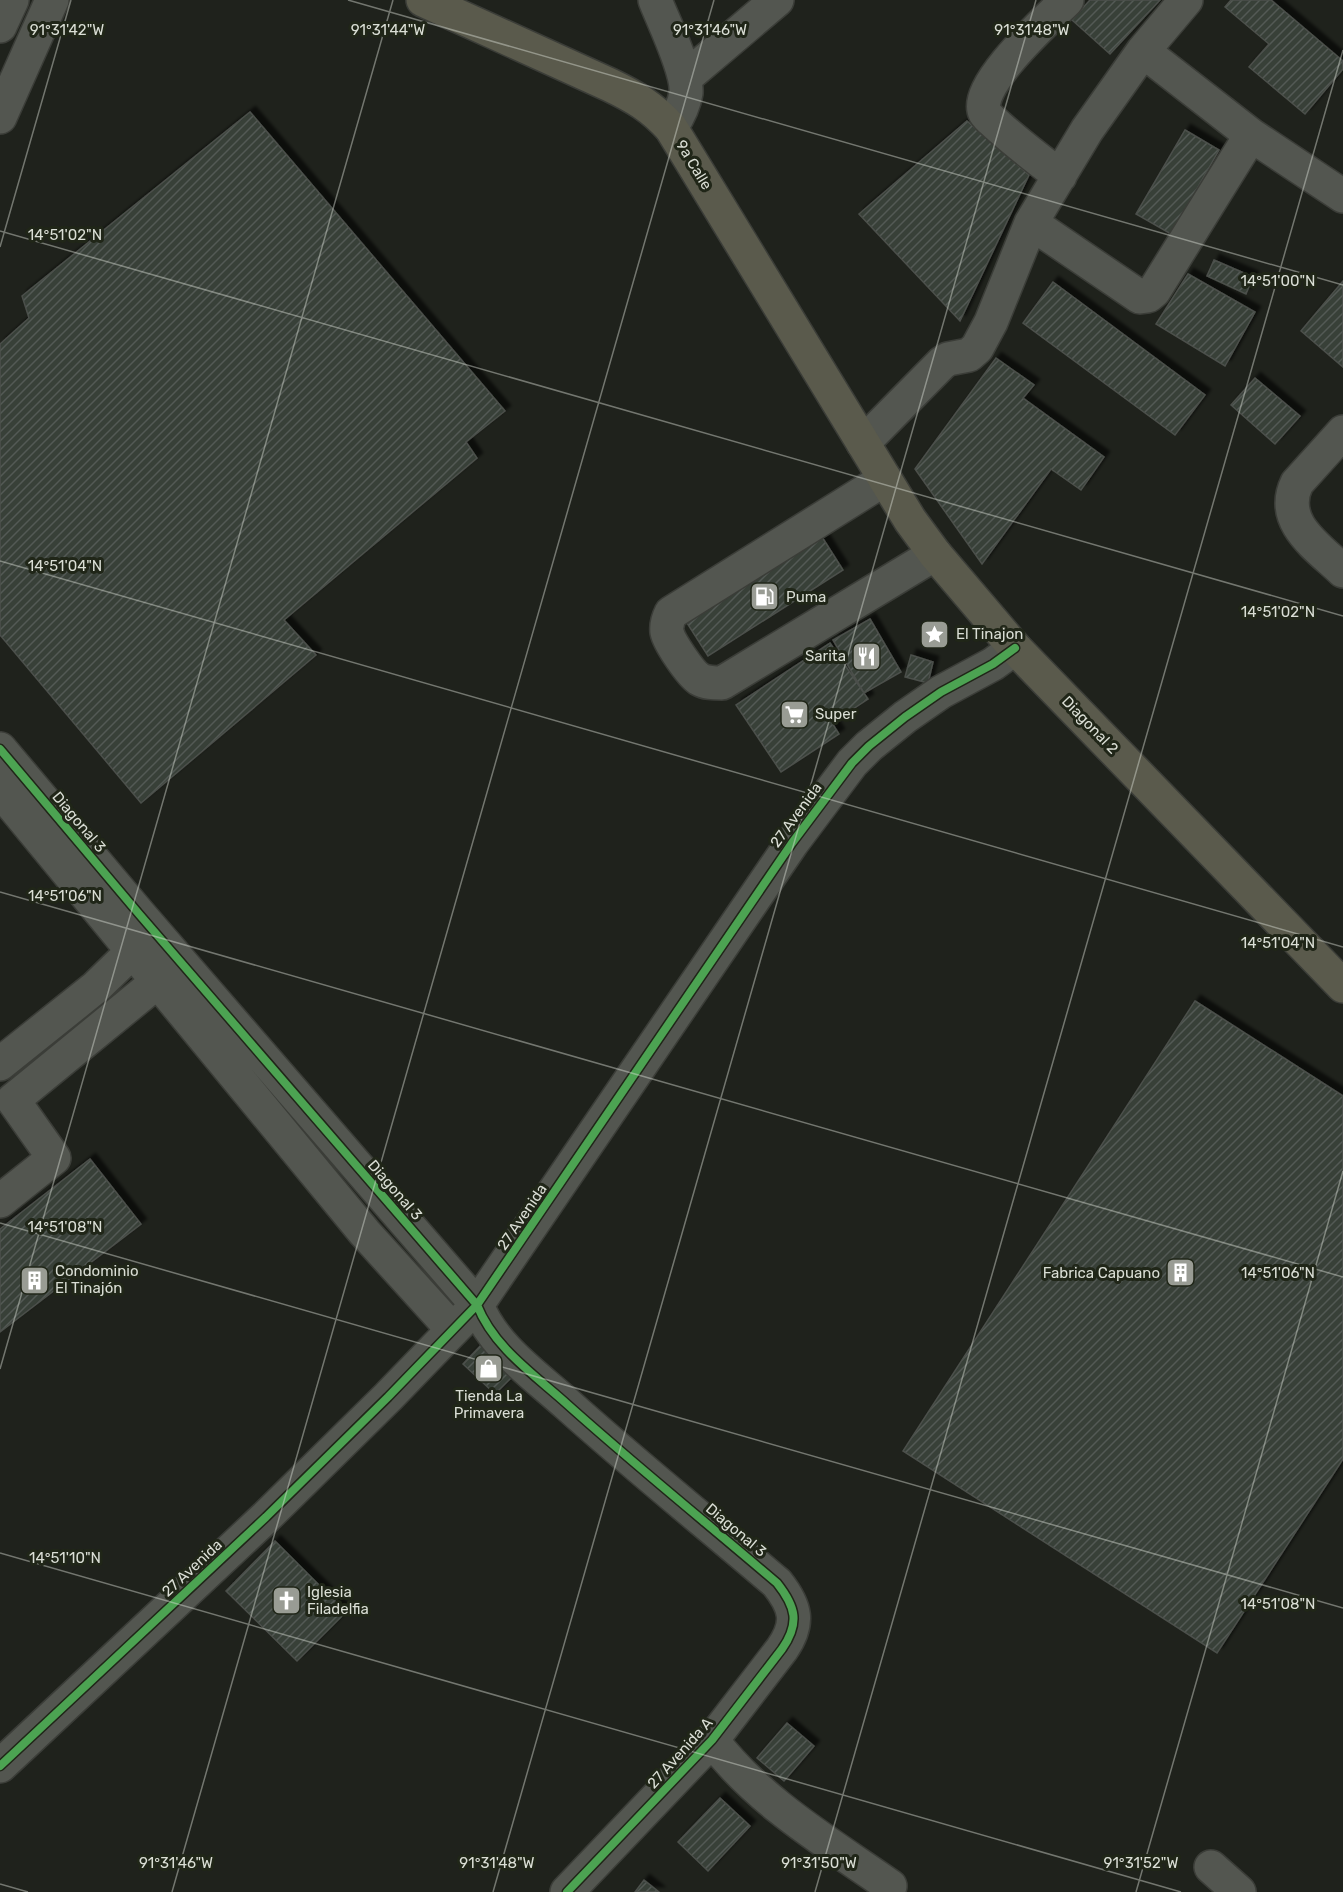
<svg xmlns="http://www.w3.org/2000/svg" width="1343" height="1892" viewBox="0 0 1343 1892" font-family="Rubik,sans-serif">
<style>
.building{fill:url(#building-hatch);stroke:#4c504b;stroke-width:1.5;filter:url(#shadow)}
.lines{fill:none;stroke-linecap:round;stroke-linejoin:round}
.minor-casing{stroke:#3b3d38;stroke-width:36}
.major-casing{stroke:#3b3d38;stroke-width:36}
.minor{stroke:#535650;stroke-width:33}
.major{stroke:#5a5a4c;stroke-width:33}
.cycleway-casing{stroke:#202618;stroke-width:11}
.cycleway{stroke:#4ca352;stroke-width:8}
.ticks{fill:none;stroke:#daded5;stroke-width:1.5;stroke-opacity:0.45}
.labels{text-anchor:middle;stroke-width:6;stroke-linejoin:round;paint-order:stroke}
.street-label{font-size:15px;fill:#daded5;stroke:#202618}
.poi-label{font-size:15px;fill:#daded5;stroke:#202618;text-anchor:start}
.ticks-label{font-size:15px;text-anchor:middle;fill:#daded5;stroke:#202618;stroke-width:6;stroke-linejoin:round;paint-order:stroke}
</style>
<defs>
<pattern id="building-hatch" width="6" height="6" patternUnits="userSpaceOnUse" patternTransform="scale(1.5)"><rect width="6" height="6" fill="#373f38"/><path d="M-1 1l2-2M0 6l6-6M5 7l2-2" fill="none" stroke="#535a54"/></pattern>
<filter id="shadow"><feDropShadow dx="5.5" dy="-5.5" stdDeviation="1.5" flood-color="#0009"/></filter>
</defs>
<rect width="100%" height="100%" fill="#1f221c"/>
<!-- building -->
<path class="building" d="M 1090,0 L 1160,0 L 1110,54 L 1072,20 Z
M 1231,0 L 1271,0 L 1343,61 L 1343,69 L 1305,114 L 1249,67 L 1269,44 L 1225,7 Z
M 250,112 L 505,411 L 466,442 L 477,458 L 284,620 L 316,655 L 141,803 L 0,635 L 0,344 L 29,318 L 22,296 Z
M 967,121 L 1029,175 L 960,321 L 859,214 Z
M 1185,130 L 1219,150 L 1171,234 L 1136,214 Z
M 1214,260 L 1253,277 L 1246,294 L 1207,276 Z
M 1188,274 L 1255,312 L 1225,366 L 1156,324 Z
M 1343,281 L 1343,367 L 1301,331 Z
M 1053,282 L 1205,395 L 1175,435 L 1023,323 Z
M 996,358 L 1034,385 L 1023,398 L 1104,457 L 1081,490 L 1051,469 L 982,564 L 915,469 Z
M 1255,378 L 1300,416 L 1275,444 L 1231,405 Z
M 822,537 L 843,570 L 708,656 L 687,623 Z
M 870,619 L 901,672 L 864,693 L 833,640 Z
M 830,643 L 868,699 L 832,723 L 839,734 L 781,772 L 736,705 Z
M 911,655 L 933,662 L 928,683 L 905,677 Z
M 1195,1001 L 1343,1096 L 1343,1459 L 1217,1653 L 903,1451 Z
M 90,1159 L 141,1224 L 0,1332 L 0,1229 Z
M 484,1342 L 516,1373 L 495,1394 L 463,1364 Z
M 275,1541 L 346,1612 L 297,1661 L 226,1591 Z
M 787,1723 L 814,1746 L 784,1781 L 757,1758 Z
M 720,1798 L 750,1826 L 708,1871 L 678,1842 Z
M 644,1880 L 659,1892 L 635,1892 Z"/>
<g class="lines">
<defs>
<path id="minor" d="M 655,0 C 664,23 688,71 686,93 C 684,106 678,117 671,128
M 0,26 L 12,0
M 1143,51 L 1251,135 L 1343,196
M 685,78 L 777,0
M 0,117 L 52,0
M 1060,176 C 1039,160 1018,144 998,126 C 994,122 988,118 985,113 C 972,87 1048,19 1067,0
M 1031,223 L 1140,297 L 1148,296 L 1154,291 L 1251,135
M 1343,432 L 1297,483 C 1278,522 1318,547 1343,571
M 863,443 L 942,363 L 948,359 L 969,355 L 977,348 L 991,322 L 1031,223 L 1087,130 L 1143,51 L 1186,0
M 885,479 L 671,613 C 668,619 666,625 667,632 C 669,642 690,673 699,679 C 706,683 713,683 722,683 L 935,554
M 0,749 L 139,914 L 477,1305 C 494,1348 535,1375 568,1405 C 636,1466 708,1524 777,1583 C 796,1607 800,1623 782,1649 L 712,1740 L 567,1892
M 0,790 L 365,1233 L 453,1330
M 0,1064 L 96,987 L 133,951
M 0,1201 L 54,1158 L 13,1100 L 157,982
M 712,1740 C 759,1802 827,1842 890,1886
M 0,1766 L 266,1517 L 388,1397 L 477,1305 L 792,843 L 852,763 L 869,746 L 905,717 L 941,692 L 993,664 L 1015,648
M 1211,1867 L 1239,1892"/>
<path id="major" d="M 423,0 L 610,85 C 635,97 652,107 671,128 L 910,520 L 935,554 L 1015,648 L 1343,986"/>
</defs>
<!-- minor casing -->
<use href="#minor" class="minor-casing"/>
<!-- major casing -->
<use href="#major" class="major-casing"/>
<!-- minor -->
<use href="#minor" class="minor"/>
<!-- major -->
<use href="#major" class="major"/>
<defs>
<path id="cycleway" d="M 0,749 L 139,914 L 477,1305 C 494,1348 535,1375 568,1405 C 636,1466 708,1524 777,1583 C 796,1607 800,1623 782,1649 L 712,1740 L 567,1892
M 0,1766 L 266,1517 L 388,1397 L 477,1305 L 792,843 L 852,763 L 869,746 L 905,717 L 941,692 L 993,664 L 1015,648"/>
</defs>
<!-- cycleway casing -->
<use href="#cycleway" class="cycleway-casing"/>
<!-- cycleway -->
<use href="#cycleway" class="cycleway"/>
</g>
<!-- ticks -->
<path class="ticks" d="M 348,0 L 1343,285M 0,231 L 1343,616M 0,247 L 71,0M 0,561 L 1343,947M 0,892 L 1343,1277M 0,1223 L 1343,1608M 0,1369 L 393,0M 0,1553 L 1181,1892M 0,1884 L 28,1892M 172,1892 L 714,0M 493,1892 L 1036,0M 815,1892 L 1343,50M 1136,1892 L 1343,1171"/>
<!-- icons -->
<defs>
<symbol id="fuel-square" viewBox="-11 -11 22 22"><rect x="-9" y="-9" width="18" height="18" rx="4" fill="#999c94" stroke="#202618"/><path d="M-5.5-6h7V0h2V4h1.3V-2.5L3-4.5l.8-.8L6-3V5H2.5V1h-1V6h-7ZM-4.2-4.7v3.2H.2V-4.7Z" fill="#fff"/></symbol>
<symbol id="sight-square" viewBox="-11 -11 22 22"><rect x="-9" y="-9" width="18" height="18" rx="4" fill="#999c94" stroke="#202618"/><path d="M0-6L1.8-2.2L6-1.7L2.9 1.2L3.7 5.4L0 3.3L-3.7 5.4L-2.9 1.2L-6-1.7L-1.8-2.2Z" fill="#fff"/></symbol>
<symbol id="restaurant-square" viewBox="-11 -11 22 22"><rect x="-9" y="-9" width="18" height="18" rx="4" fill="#999c94" stroke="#202618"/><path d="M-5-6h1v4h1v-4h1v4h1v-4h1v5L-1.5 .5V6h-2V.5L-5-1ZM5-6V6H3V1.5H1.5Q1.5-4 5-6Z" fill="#fff"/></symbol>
<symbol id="supermarket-square" viewBox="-11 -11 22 22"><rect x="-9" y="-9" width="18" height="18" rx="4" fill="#999c94" stroke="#202618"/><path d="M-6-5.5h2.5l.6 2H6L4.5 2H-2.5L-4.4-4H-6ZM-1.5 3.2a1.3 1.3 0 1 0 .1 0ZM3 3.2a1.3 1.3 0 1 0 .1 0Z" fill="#fff"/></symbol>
<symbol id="building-square" viewBox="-11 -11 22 22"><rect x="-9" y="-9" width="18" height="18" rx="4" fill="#999c94" stroke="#202618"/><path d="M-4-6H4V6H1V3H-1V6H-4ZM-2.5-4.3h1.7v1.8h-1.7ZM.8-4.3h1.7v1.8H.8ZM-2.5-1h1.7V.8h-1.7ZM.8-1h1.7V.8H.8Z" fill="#fff"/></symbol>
<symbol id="shop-square" viewBox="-11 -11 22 22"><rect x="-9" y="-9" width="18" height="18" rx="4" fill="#999c94" stroke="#202618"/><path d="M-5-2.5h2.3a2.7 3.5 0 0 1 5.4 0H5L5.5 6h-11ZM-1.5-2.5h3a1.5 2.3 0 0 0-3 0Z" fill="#fff"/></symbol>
<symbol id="church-square" viewBox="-11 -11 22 22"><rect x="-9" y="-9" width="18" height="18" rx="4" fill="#999c94" stroke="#202618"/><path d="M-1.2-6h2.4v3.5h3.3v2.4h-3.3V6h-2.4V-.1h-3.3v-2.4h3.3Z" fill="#fff"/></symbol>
</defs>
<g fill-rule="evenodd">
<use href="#fuel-square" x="748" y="580" width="33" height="33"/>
<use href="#sight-square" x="918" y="618" width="33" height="33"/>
<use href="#restaurant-square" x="850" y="640" width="33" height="33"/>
<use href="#supermarket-square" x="778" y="698" width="33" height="33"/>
<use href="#building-square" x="1164" y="1256" width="33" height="33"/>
<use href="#building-square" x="18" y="1264" width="33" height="33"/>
<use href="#shop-square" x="472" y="1352" width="33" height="33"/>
<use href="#church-square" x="270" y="1584" width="33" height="33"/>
</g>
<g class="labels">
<!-- street labels -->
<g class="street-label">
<text transform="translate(694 165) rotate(59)" y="5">9a Calle</text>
<text transform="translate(1090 725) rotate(46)" y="5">Diagonal 2</text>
<text transform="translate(796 815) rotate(-54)" y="5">27 Avenida</text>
<text transform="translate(79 822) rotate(50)" y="5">Diagonal 3</text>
<text transform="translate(395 1190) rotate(49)" y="5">Diagonal 3</text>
<text transform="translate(522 1217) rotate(-56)" y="5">27 Avenida</text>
<text transform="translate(736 1530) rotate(40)" y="5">Diagonal 3</text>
<text transform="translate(192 1568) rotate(-43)" y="5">27 Avenida</text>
<text transform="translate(680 1753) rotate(-48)" y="5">27 Avenida A</text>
</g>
<!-- poi labels -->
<g class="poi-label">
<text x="786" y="602">Puma</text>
<text x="956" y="639">El Tinajon</text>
<text x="846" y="661" text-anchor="end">Sarita</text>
<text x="815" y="719">Super</text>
<text x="55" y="1276">Condominio<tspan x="55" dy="17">El Tinajón</tspan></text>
<text x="1160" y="1278" text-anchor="end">Fabrica Capuano</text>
<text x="489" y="1401" text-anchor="middle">Tienda La<tspan x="489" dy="17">Primavera</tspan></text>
<text x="307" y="1597">Iglesia<tspan x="307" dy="17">Filadelfia</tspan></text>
</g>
</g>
<g class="ticks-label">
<text x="67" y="35">91°31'42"W</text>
<text x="388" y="35">91°31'44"W</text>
<text x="710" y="35">91°31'46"W</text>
<text x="1032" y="35">91°31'48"W</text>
<text x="65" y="240">14°51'02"N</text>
<text x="1278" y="286">14°51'00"N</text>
<text x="65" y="571">14°51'04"N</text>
<text x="1278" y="617">14°51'02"N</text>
<text x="65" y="901">14°51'06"N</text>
<text x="1278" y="948">14°51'04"N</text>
<text x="65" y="1232">14°51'08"N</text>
<text x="1278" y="1278">14°51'06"N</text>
<text x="65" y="1563">14°51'10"N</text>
<text x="1278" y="1609">14°51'08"N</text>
<text x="176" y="1868">91°31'46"W</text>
<text x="497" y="1868">91°31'48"W</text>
<text x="819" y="1868">91°31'50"W</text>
<text x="1141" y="1868">91°31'52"W</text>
</g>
</svg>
